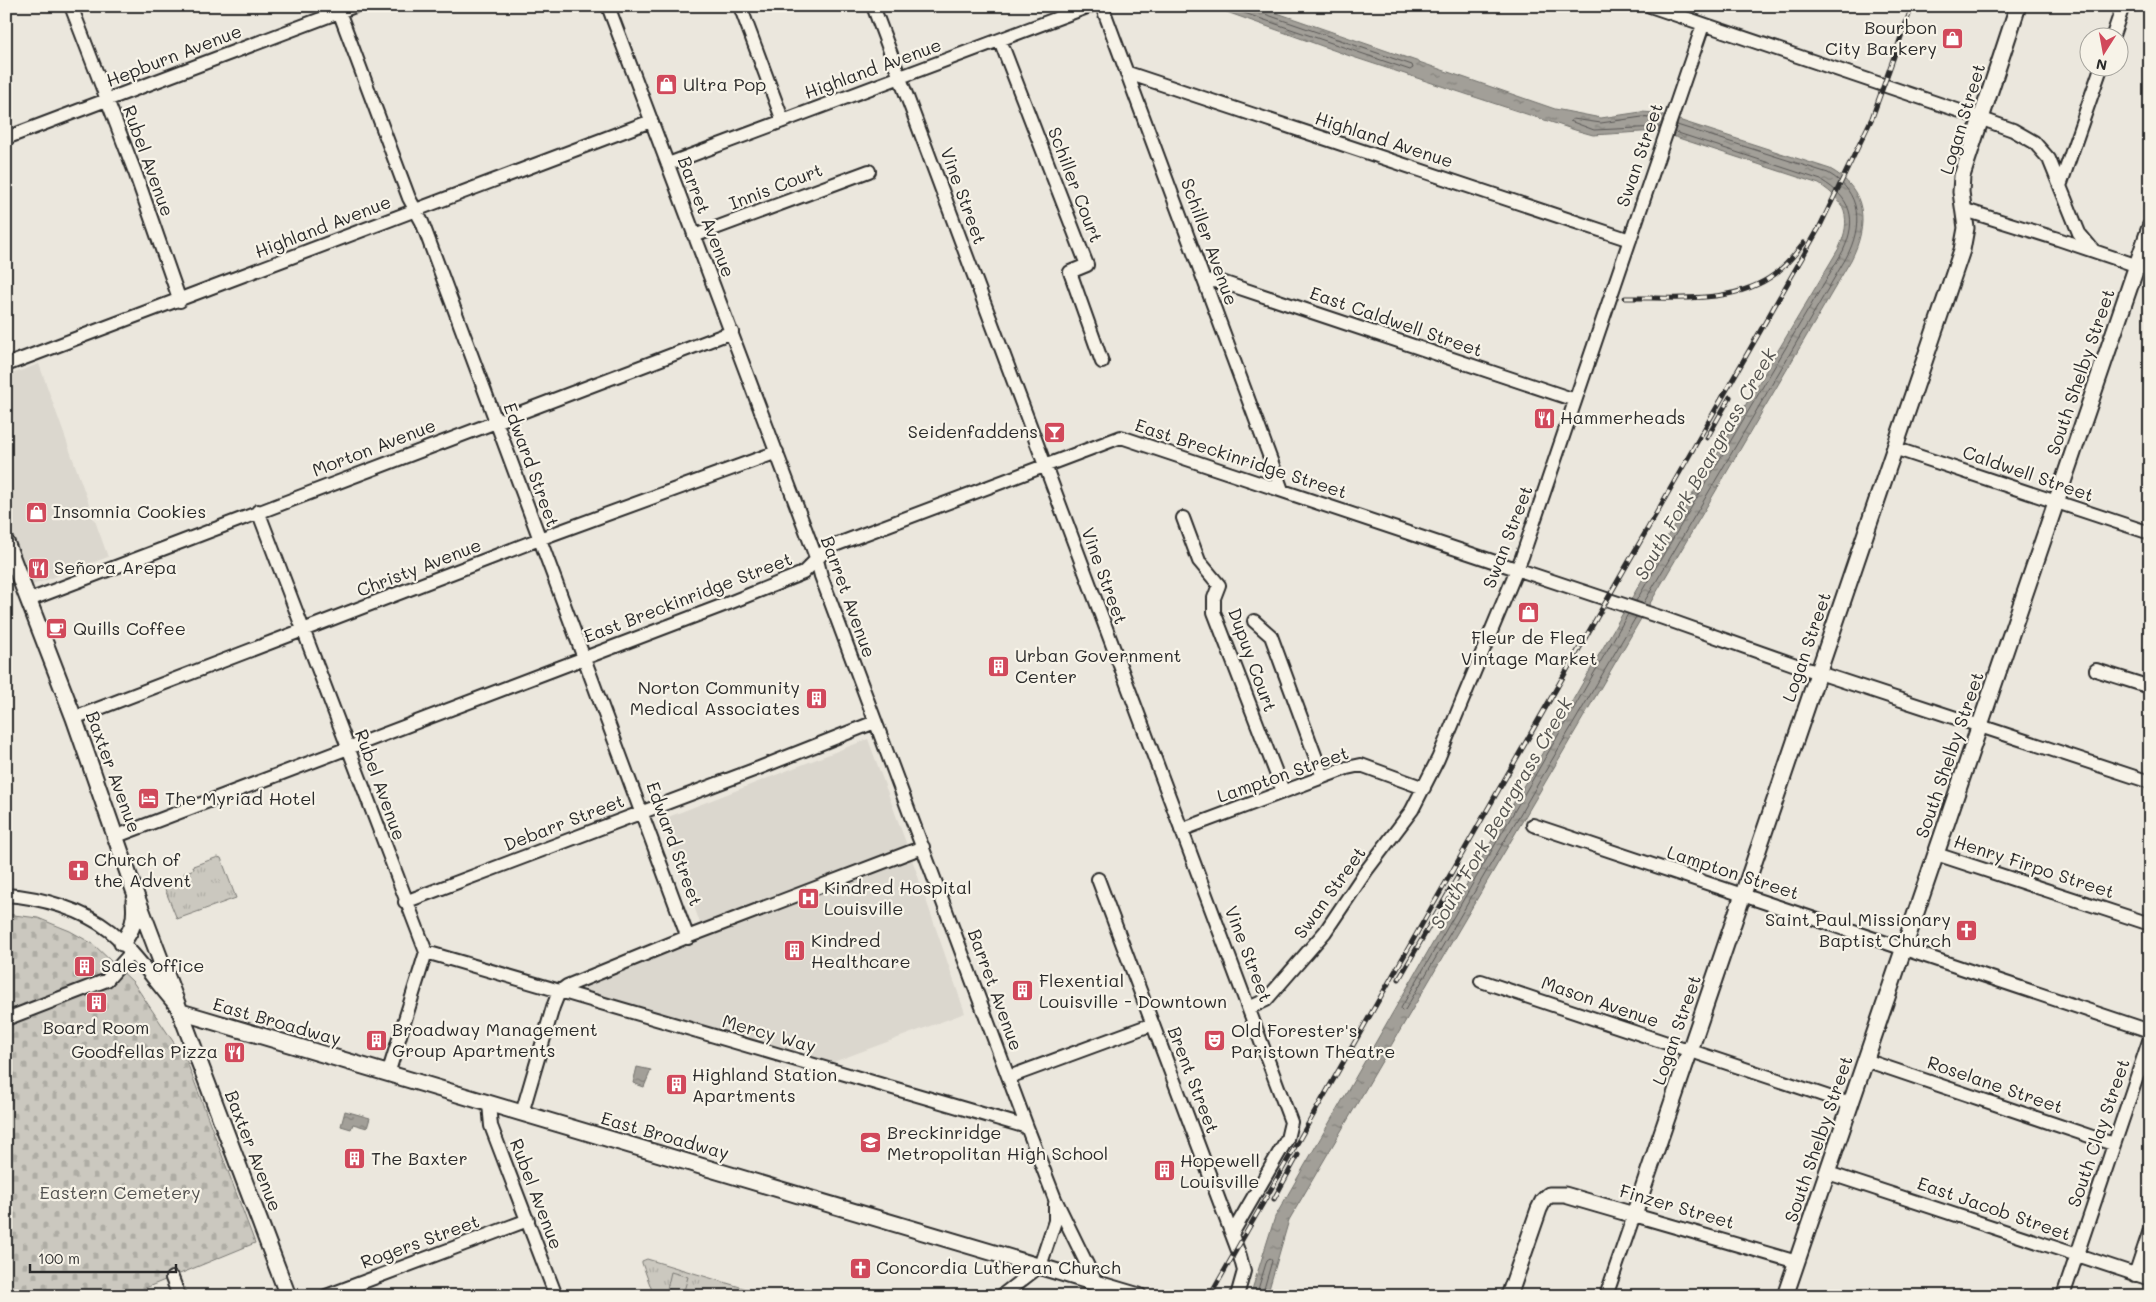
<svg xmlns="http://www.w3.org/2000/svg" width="2156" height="1302" viewBox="0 0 2156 1302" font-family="Mali,sans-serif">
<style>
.built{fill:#dbd7ce}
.cemetery{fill:url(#cemetery-stones);stroke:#7b7a75}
.park{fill:url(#park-tufts);stroke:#7b7a75}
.pitch{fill:#cbc8bf;stroke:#7b7a75}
.water{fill:url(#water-ripples);stroke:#72716c}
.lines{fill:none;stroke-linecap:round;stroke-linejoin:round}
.shore{stroke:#5b5957;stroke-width:1}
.minor-casing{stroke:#2b2b2b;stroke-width:16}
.major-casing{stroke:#2b2b2b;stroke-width:19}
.minor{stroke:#f7f3e8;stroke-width:12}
.major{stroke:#f7f3e8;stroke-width:15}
.rail-casing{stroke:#2b2b2b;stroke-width:5}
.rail{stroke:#f7f3e8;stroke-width:3;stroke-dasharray:9;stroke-linecap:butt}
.labels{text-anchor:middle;stroke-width:4.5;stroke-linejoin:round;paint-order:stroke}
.poi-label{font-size:18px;fill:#2b2b2b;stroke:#f7f3e8;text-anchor:start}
.street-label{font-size:18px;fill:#2b2b2b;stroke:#f7f3e8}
.park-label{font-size:18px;fill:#535250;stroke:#f7f3e8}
.water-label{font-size:19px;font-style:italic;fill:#555451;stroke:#f7f3e8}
</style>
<defs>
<pattern id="cemetery-stones" width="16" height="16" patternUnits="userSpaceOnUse" patternTransform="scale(1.25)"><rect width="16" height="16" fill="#cbc8bf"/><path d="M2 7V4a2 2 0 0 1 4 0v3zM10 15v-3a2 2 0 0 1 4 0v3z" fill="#aeaca4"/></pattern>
<pattern id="park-tufts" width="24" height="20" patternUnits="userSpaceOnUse" patternTransform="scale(1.25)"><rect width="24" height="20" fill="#cbc8bf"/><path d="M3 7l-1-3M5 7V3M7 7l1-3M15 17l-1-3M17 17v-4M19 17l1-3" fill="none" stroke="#aeaca4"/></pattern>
<pattern id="water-ripples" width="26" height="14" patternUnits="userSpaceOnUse" patternTransform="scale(1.25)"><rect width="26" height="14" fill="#a29f98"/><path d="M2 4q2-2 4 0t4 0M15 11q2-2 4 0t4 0" fill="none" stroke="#84827c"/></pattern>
</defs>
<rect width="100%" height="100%" fill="#ebe7dd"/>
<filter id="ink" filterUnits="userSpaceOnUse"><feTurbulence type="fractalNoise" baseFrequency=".02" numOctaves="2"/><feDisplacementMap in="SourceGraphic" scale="10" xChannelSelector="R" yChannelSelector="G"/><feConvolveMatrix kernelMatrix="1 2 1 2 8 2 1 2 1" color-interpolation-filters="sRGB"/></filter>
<g filter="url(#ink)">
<!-- built -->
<path class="built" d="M 39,364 L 108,557 L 30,586 L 6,523 L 6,376 Z
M 868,739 L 912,859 L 965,1013 L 828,1064 L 587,995 L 584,987 L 705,937 L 663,819 Z"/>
<!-- cemetery -->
<path class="cemetery" d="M 6,914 L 38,918 L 70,931 L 93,944 L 133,982 L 187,1062 L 255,1243 L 126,1296 L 6,1296 Z"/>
<!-- park -->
<path class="park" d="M 218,857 L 221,858 L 236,898 L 177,919 L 164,887 L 186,878 L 184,873 L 194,869 L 193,866 Z
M 647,1259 L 770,1296 L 654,1296 L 642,1263 L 642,1261 Z"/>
<!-- pitch -->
<path class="pitch" d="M 671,1272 L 688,1277 L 683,1294 L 667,1289 Z"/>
<!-- water -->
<path class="water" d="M 1210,6 L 1257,6 L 1555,109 L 1601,118 L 1641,112 L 1657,113 L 1830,169 C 1867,189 1869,225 1851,260 L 1289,1220 L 1267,1296 L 1250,1296 L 1275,1217 L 1657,554 L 1839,248 C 1852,219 1846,201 1819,184 L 1657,131 L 1593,135 L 1575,130 L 1350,56 Z
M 637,1067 L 651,1070 L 644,1087 L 633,1083 Z
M 345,1111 L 370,1118 L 367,1128 L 353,1124 L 351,1129 L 341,1126 Z"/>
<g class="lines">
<!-- shore -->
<path class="shore" d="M 1224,6 L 1410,70 L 1413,68 L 1412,65 L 1262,13 L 1258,6
M 1660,127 L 1594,130 L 1570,121 L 1573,119 L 1601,123 L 1642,117 L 1663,120
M 1636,601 L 1843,251 C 1858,219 1851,198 1821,180 L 1675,132
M 1643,604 L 1846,258 C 1863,226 1862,192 1828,173 L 1677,125
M 1628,614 L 1401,1008 L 1402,1011 L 1405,1010 L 1636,617
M 1256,1296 L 1267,1260 L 1270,1258 L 1272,1261 L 1262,1296"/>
<defs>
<path id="minor" d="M 71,6 L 136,175 L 180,301
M 337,6 L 409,198 L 422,222 L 688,938
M 608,6 L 817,560 L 821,576 L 1027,1127 L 1055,1199 L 1096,1283
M 740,6 L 783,121
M 873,6 L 1291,1122 L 1287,1139 L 1232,1234
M 1102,6 L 1282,490
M 1650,6 L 1960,111 L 2013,130 L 2034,142 L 2049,159 L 2079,233 L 2094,251
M 2112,38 L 2123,6
M 1000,40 L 1087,265 L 1070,272 L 1102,362
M 1128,73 L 1630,240
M 6,138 L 355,6
M 668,164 L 1090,6
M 2060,186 L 2101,68
M 1965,210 L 2058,239 L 2150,270
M 694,236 L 869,171
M 1204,280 L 1222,282 L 1575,400
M 6,365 L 651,121
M 1894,448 L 2150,533
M 258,511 L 426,952 L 388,1074
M 1183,518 L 1199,561 L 1219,585 L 1214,598 L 1214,612 L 1283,791
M 29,600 L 732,332
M 1254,621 L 1271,636 L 1323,777
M 2096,670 L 2150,687
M 74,718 L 550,535 L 777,452
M 1533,825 L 2150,1031
M 1181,830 L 1347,768 L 1361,765 L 1424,788
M 117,836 L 729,603 L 803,573 L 826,550 L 835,545 L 1121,437 L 1663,618 L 1810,670 L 2150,782
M 1936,854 L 2150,924
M 1098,879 L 1240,1256 L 1244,1271 L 1237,1296
M 6,895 C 40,897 84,910 110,931 C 135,952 155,982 176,1006
M 405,902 L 759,768 L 875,722
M 426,952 L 1027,1127
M 1481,981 L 1850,1104
M 1249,1008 L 1266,1000 L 1325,932 L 1366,871 L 1412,810 L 1438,759 L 1522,557 L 1703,25
M 6,1019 L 107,980 L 131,953
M 1865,1060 L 2113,1144
M 1009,1077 L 1153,1024
M 489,1104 L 491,1126 L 556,1296
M 522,1113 L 553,1007 L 559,992 L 567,986 L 682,939 L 923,847
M 1828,1173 L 2150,1279
M 2135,1275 L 2150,1230
M 172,1278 L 179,1296
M 326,1296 L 528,1220
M 1001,1296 L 1040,1266 L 1055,1221 L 1055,1204
M 1606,1296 L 1634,1215 L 1797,1262
M 2063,1296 L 2150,1038"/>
<path id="major" d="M 6,542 L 74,718 L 134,890 L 288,1296
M 122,943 C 133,929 136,919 134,901
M 181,1012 L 1139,1296
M 1509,1296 L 1539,1209 L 1543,1201 L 1549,1195 L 1565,1195 L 1634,1215 L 1962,250 L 1966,228 L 1961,192 L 1962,176 L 2018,6
M 1785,1296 L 2150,227"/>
</defs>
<!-- minor casing -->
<use href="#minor" class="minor-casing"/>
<!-- major casing -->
<use href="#major" class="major-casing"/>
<!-- minor -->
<use href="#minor" class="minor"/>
<!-- major -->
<use href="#major" class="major"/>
<defs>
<path id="rail" d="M 1625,298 C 1674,297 1734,305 1775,274 C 1787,265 1795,254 1804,243
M 1707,438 L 1730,397
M 1399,979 L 1461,871
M 1274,1199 L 1298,1155
M 1210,1296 L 1819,228 L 1872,118 L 1912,6"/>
</defs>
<!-- rail casing -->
<use href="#rail" class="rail-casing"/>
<!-- rail -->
<use href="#rail" class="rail"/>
</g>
</g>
<!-- icons -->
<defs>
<symbol id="shop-square" viewBox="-11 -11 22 22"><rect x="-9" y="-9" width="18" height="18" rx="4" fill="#d1495b" stroke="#f7f3e8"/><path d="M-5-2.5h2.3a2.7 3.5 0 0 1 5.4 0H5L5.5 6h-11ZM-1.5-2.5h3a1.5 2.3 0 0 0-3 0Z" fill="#fff"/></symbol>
<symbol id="restaurant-square" viewBox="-11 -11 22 22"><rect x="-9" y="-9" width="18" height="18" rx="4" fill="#d1495b" stroke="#f7f3e8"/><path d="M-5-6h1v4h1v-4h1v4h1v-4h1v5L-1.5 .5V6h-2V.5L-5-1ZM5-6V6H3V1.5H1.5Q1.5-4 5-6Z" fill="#fff"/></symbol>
<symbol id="bar-square" viewBox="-11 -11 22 22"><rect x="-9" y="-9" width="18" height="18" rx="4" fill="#d1495b" stroke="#f7f3e8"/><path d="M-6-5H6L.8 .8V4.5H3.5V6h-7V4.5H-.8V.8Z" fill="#fff"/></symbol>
<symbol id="cafe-square" viewBox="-11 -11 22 22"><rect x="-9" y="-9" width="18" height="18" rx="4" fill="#d1495b" stroke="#f7f3e8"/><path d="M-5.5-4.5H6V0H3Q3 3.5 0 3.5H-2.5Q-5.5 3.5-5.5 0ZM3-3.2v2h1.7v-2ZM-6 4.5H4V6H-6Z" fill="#fff"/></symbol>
<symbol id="building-square" viewBox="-11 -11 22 22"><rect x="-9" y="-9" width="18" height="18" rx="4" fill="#d1495b" stroke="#f7f3e8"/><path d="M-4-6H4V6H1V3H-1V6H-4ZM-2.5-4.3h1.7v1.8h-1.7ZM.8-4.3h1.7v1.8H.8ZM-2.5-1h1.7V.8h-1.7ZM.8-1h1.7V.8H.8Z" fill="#fff"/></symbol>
<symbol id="hotel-square" viewBox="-11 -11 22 22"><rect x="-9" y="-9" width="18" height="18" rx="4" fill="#d1495b" stroke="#f7f3e8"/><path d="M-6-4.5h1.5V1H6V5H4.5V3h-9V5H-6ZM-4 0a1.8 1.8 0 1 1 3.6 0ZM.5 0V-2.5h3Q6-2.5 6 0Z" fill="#fff"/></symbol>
<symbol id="church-square" viewBox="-11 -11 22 22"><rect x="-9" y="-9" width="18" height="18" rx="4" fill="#d1495b" stroke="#f7f3e8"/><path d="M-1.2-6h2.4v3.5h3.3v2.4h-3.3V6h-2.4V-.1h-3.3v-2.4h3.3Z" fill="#fff"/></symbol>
<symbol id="hospital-square" viewBox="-11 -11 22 22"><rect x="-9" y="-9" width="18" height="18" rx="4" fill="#d1495b" stroke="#f7f3e8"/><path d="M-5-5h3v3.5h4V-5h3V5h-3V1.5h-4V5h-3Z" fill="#fff"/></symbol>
<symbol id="theatre-square" viewBox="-11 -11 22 22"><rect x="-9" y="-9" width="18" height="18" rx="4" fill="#d1495b" stroke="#f7f3e8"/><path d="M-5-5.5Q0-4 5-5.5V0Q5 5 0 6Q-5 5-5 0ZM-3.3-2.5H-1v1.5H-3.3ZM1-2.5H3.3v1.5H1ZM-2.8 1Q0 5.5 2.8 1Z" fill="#fff"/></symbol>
<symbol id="school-square" viewBox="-11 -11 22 22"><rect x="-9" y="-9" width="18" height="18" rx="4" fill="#d1495b" stroke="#f7f3e8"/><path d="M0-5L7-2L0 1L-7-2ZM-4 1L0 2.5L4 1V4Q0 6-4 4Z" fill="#fff"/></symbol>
</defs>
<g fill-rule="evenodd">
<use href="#shop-square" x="1940" y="26" width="25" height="25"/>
<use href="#shop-square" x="654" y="72" width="25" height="25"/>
<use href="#restaurant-square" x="1532" y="406" width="25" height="25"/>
<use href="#bar-square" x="1042" y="420" width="25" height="25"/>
<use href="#shop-square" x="24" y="500" width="25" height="25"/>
<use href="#restaurant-square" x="26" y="556" width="25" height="25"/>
<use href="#shop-square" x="1516" y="600" width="25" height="25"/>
<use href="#cafe-square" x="44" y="616" width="25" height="25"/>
<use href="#building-square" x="986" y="654" width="25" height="25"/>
<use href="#building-square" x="804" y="686" width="25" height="25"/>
<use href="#hotel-square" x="136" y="786" width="25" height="25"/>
<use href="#church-square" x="66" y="858" width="25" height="25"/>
<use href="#hospital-square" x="796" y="886" width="25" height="25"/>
<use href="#church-square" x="1954" y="918" width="25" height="25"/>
<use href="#building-square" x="782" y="938" width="25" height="25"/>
<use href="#building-square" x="72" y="954" width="25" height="25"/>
<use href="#building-square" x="1010" y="978" width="25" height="25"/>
<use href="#building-square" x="84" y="990" width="25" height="25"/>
<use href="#building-square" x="364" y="1028" width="25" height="25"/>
<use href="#theatre-square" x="1202" y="1028" width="25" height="25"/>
<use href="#restaurant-square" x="222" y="1040" width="25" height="25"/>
<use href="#building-square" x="664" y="1072" width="25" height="25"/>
<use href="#school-square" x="858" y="1130" width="25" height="25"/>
<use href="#building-square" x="342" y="1146" width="25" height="25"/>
<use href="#building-square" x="1152" y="1158" width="25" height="25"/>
<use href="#church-square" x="848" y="1256" width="25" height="25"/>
</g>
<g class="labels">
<!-- poi labels -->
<g class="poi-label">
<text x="1937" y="34" text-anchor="end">Bourbon<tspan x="1937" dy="21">City Barkery</tspan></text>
<text x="683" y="91">Ultra Pop</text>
<text x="1560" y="424">Hammerheads</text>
<text x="1038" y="438" text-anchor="end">Seidenfaddens</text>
<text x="53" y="518">Insomnia Cookies</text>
<text x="54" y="574">Señora Arepa</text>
<text x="73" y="635">Quills Coffee</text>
<text x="1529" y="644" text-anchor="middle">Fleur de Flea<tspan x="1529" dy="21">Vintage Market</tspan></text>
<text x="1015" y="662">Urban Government<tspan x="1015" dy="21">Center</tspan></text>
<text x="800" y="694" text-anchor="end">Norton Community<tspan x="800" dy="21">Medical Associates</tspan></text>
<text x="165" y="805">The Myriad Hotel</text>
<text x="94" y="866">Church of<tspan x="94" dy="21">the Advent</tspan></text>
<text x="824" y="894">Kindred Hospital<tspan x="824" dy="21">Louisville</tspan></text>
<text x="1951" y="926" text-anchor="end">Saint Paul Missionary<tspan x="1951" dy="21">Baptist Church</tspan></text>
<text x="811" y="947">Kindred<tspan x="811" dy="21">Healthcare</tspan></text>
<text x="101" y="972">Sales office</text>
<text x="1039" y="987">Flexential<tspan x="1039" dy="21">Louisville - Downtown</tspan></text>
<text x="96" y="1034" text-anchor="middle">Board Room</text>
<text x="392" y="1036">Broadway Management<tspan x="392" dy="21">Group Apartments</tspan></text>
<text x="1231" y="1037">Old Forester's<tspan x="1231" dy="21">Paristown Theatre</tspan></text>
<text x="218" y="1058" text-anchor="end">Goodfellas Pizza</text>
<text x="692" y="1081">Highland Station<tspan x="692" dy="21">Apartments</tspan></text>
<text x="887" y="1139">Breckinridge<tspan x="887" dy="21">Metropolitan High School</tspan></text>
<text x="371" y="1165">The Baxter</text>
<text x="1180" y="1167">Hopewell<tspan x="1180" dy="21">Louisville</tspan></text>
<text x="876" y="1274">Concordia Lutheran Church</text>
</g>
<!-- street labels -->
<g class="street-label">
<text transform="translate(174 56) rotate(-21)" y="6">Hepburn Avenue</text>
<text transform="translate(873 69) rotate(-20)" y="6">Highland Avenue</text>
<text transform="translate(1963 119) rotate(-73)" y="6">Logan Street</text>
<text transform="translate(1384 140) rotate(18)" y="6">Highland Avenue</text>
<text transform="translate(1640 155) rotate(-71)" y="6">Swan Street</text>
<text transform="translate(148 161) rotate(70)" y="6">Rubel Avenue</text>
<text transform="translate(1075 185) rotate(69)" y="6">Schiller Court</text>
<text transform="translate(776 187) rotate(-21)" y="6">Innis Court</text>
<text transform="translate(963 196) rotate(70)" y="6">Vine Street</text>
<text transform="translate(706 217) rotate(69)" y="6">Barret Avenue</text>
<text transform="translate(323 227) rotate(-21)" y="6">Highland Avenue</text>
<text transform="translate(1209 242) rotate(70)" y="6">Schiller Avenue</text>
<text transform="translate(1396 322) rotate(19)" y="6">East Caldwell Street</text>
<text transform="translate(2081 372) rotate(-71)" y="6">South Shelby Street</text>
<text transform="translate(374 448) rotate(-21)" y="6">Morton Avenue</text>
<text transform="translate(1241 459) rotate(18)" y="6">East Breckinridge Street</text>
<text transform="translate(531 465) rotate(70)" y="6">Edward Street</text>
<text transform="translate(2028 474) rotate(19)" y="6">Caldwell Street</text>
<text transform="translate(1508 537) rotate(-69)" y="6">Swan Street</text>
<text transform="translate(419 568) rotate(-21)" y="6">Christy Avenue</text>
<text transform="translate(1104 576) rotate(70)" y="6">Vine Street</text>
<text transform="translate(848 597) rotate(70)" y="6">Barret Avenue</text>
<text transform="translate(688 598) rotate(-21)" y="6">East Breckinridge Street</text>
<text transform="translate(1807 647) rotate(-71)" y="6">Logan Street</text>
<text transform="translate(1252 660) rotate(70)" y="6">Dupuy Court</text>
<text transform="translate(1950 755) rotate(-71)" y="6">South Shelby Street</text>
<text transform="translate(113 772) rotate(70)" y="6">Baxter Avenue</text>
<text transform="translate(1283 775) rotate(-19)" y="6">Lampton Street</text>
<text transform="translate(380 785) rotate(70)" y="6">Rubel Avenue</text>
<text transform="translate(564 823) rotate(-21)" y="6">Debarr Street</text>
<text transform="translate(674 844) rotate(70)" y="6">Edward Street</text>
<text transform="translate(2034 867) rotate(18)" y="6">Henry Firpo Street</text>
<text transform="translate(1733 873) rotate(18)" y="6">Lampton Street</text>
<text transform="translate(1330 893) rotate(-54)" y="6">Swan Street</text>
<text transform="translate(1248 954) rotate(69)" y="6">Vine Street</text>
<text transform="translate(995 990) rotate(70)" y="6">Barret Avenue</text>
<text transform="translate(1600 1002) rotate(19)" y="6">Mason Avenue</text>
<text transform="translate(277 1022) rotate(16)" y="6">East Broadway</text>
<text transform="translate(1677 1030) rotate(-71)" y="6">Logan Street</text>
<text transform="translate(769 1034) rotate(16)" y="6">Mercy Way</text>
<text transform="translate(1193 1080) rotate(69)" y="6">Brent Street</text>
<text transform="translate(1995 1085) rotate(19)" y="6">Roselane Street</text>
<text transform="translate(2099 1133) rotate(-71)" y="6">South Clay Street</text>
<text transform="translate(665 1136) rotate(16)" y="6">East Broadway</text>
<text transform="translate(1819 1139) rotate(-71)" y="6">South Shelby Street</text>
<text transform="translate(253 1151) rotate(69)" y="6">Baxter Avenue</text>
<text transform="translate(536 1194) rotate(69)" y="6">Rubel Avenue</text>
<text transform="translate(1677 1207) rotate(16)" y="6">Finzer Street</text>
<text transform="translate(1994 1209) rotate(19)" y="6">East Jacob Street</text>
<text transform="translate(420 1242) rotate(-20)" y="6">Rogers Street</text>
</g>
<!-- park labels -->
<g class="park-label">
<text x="120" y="1199">Eastern Cemetery</text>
</g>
<!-- water labels -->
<g class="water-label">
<text transform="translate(1705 464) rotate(-60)" y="7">South Fork Beargrass Creek</text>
<text transform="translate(1501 813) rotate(-60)" y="7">South Fork Beargrass Creek</text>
</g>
</g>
<!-- margin -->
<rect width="2156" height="1302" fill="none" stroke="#f7f3e8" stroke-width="25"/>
<rect x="12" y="12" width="2131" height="1277" fill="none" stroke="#2b2b2b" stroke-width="2" filter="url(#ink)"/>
<!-- north arrow -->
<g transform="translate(2104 52) rotate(191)"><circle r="24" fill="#f7f3e8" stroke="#a5a39c"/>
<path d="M0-4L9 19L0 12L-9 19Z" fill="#d1495b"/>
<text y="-8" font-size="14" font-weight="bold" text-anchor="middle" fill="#2b2b2b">N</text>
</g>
<!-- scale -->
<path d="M30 1264v8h146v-8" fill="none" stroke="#2b2b2b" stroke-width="2.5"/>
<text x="38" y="1264" font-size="15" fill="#2b2b2b" stroke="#f7f3e8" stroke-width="4" paint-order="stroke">100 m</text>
</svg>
